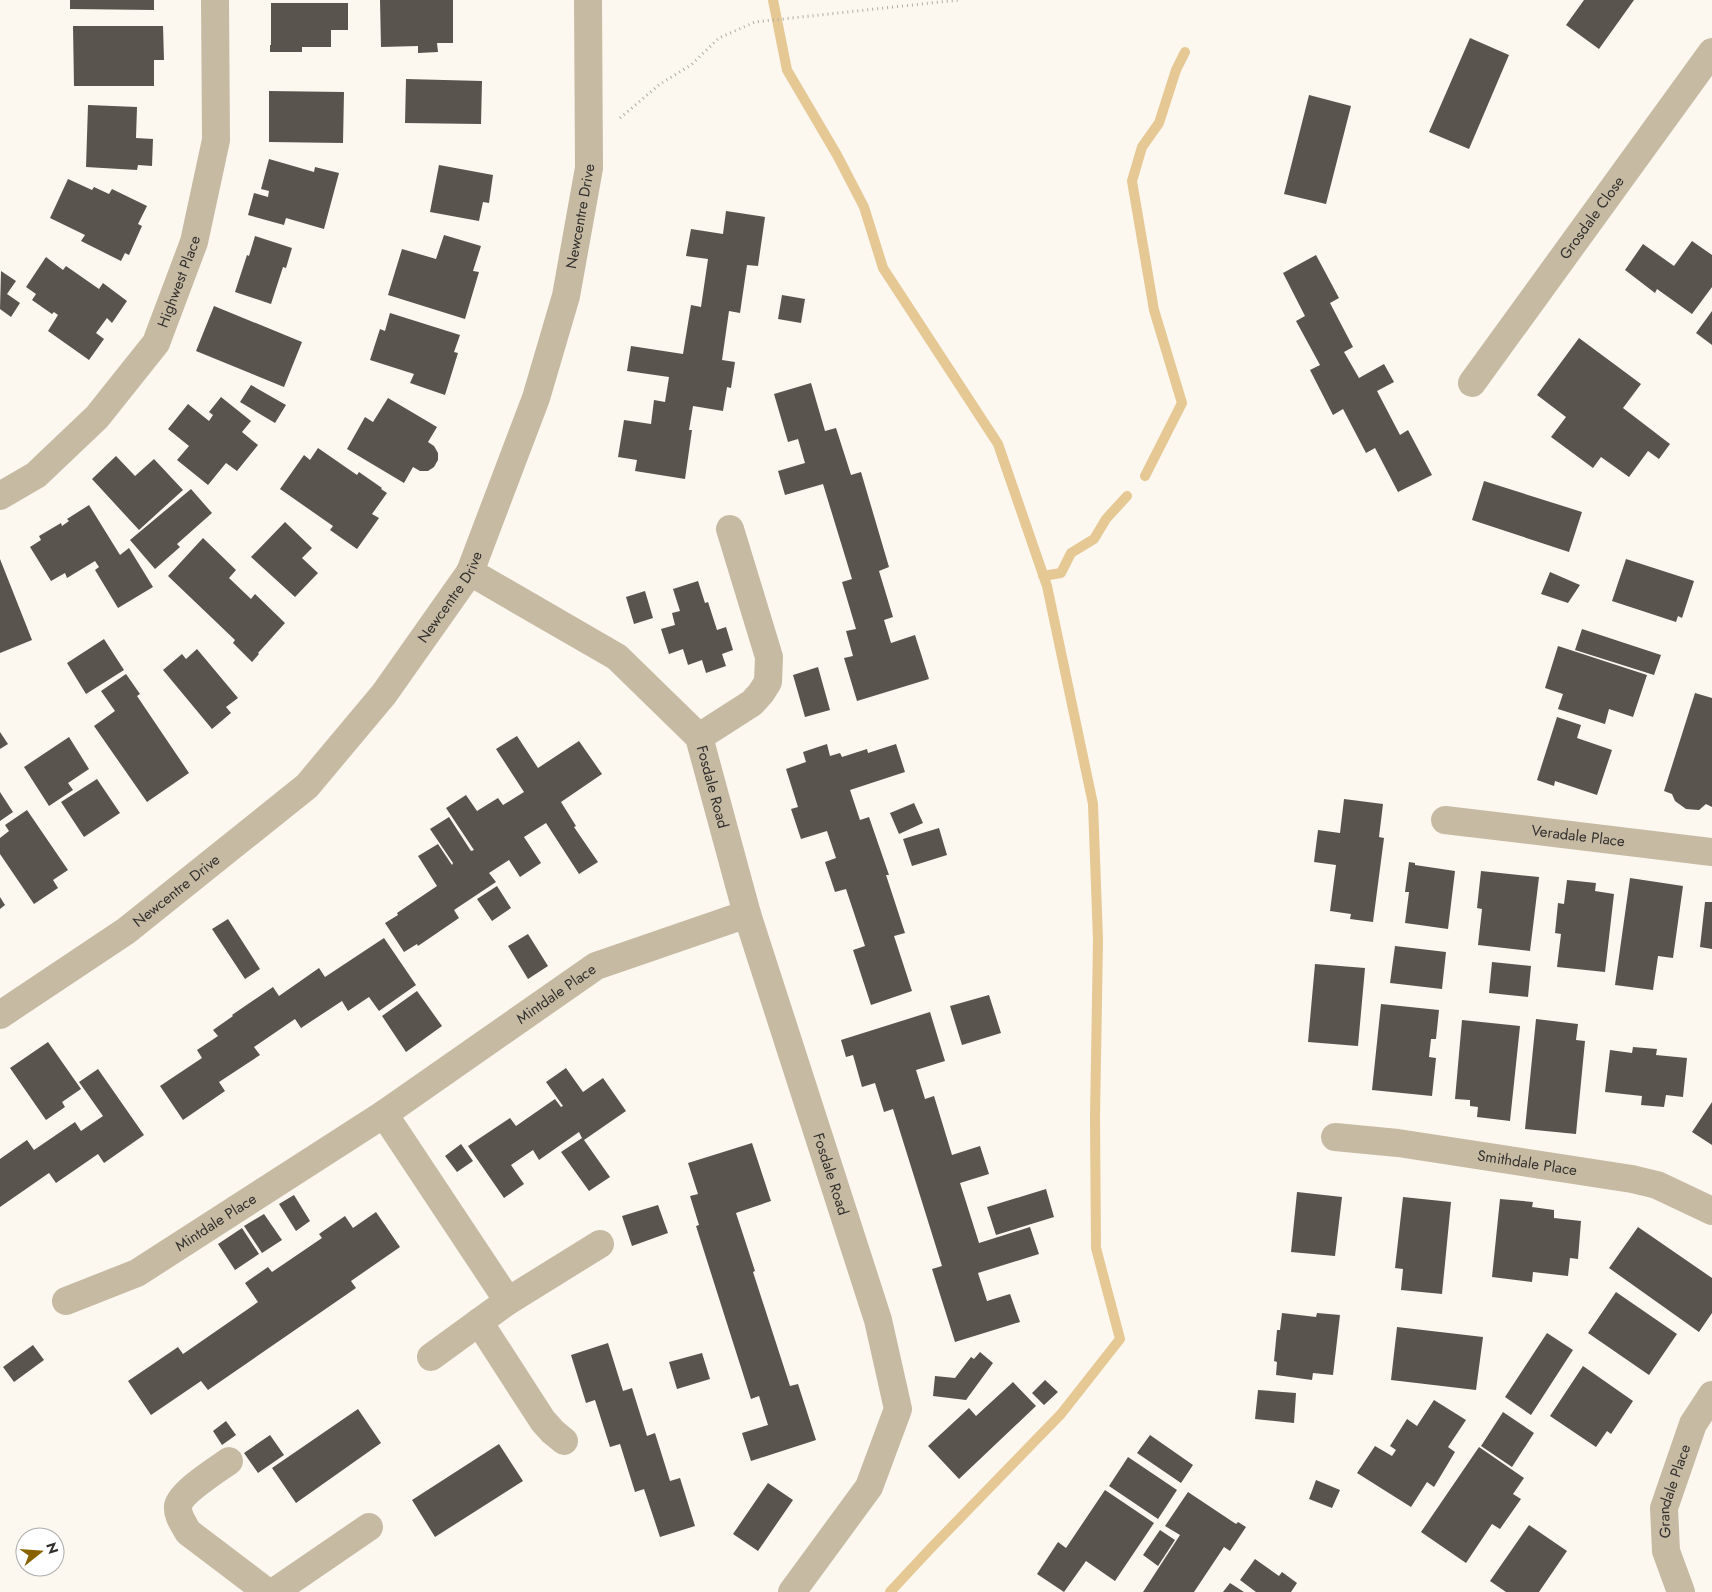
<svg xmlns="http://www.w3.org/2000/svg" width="1712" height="1592" viewBox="0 0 1712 1592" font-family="Jost,sans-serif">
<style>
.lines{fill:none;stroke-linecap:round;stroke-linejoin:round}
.stream{stroke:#e5c893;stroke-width:10}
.building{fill:#59554e}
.path{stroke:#b0aca6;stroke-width:3;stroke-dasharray:1 4;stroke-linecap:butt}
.minor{stroke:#c7baa3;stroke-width:28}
.labels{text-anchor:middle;stroke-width:5;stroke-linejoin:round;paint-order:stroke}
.street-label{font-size:15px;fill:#33312e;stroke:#fff}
</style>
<rect width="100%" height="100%" fill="#fcf7ef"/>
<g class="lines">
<!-- stream -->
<path class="stream" d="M 773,0 L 787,70 L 837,155 L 864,207 L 883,268 L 998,444 L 1047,586 L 1093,804 L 1098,940 L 1095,1118 L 1096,1248 L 1120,1339 L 1061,1414 L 930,1549 L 890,1592
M 1145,476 L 1182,403 L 1154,310 L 1132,181 L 1142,147 L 1159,123 L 1176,70 L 1185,52
M 1043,576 L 1061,573 L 1071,553 L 1094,539 L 1106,519 L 1127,496"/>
</g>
<!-- building -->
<path class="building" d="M 70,0 L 154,0 L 154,10 L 70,9 Z
M 380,0 L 453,0 L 453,43 L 437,43 L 438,52 L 418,53 L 418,46 L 381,47 Z
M 1584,0 L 1634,0 L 1599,49 L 1566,25 Z
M 271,3 L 348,3 L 348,30 L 331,30 L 331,47 L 302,47 L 302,52 L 270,52 L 270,45 L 271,45 Z
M 73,26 L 163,26 L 164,60 L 154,60 L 154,86 L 74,86 Z
M 1470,38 L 1509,55 L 1469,149 L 1429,132 Z
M 406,79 L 482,81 L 481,124 L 405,123 Z
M 269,91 L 344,92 L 343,143 L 269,142 Z
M 1309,95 L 1351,106 L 1326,204 L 1284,194 Z
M 88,105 L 137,107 L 136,138 L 153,139 L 152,166 L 138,165 L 137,170 L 86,167 Z
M 269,159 L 314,172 L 315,167 L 339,173 L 324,229 L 286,218 L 284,225 L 248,215 L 254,193 L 268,197 L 269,191 L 261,189 Z
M 439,165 L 493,175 L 489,203 L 483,202 L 479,221 L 430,212 Z
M 68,179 L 92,190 L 94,187 L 109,194 L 112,189 L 147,206 L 138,224 L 142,226 L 129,255 L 125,253 L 121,261 L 81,241 L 85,235 L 50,218 Z
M 726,211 L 765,217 L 758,266 L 747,265 L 740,313 L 729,311 L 722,360 L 735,362 L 731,388 L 727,387 L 723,411 L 693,406 L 689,430 L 692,430 L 685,479 L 635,471 L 637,460 L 618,457 L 624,420 L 651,424 L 654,400 L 665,402 L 669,377 L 627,371 L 631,346 L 683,354 L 691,305 L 701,307 L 708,259 L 686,256 L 691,229 L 723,234 Z
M 444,235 L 481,246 L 473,271 L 479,272 L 465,319 L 388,295 L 402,249 L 436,259 Z
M 255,236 L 292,248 L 286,268 L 283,267 L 271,304 L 235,292 L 247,255 L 249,256 Z
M 1692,241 L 1712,255 L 1712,287 L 1692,314 L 1657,289 L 1655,293 L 1625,270 L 1643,244 L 1674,266 Z
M 1316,255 L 1339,298 L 1330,303 L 1353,347 L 1344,352 L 1359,378 L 1384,364 L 1394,382 L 1377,391 L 1400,435 L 1408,430 L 1432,475 L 1398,492 L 1375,448 L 1366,453 L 1343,409 L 1333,415 L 1310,370 L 1320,365 L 1296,321 L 1305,316 L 1283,273 Z
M 46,257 L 63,270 L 66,266 L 99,289 L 103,283 L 127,301 L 112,323 L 107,318 L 96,333 L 104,339 L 89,360 L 48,331 L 58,315 L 54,312 L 52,314 L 32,300 L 36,294 L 26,287 Z
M 1,271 L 16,281 L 7,294 L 20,303 L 11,317 L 0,309 Z
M 782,295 L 805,299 L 801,323 L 778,319 Z
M 214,306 L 302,342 L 284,387 L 196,351 Z
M 1712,311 L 1712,345 L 1696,333 Z
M 390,313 L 460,335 L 454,352 L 458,353 L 445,395 L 410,383 L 414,374 L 370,360 L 380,329 L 385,331 Z
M 1579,338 L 1641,384 L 1623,408 L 1670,444 L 1659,459 L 1648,451 L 1629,477 L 1601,457 L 1593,468 L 1551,437 L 1566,417 L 1537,395 Z
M 811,383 L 825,431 L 836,428 L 851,475 L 861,472 L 889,567 L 879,571 L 893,617 L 884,620 L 891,643 L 915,635 L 929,679 L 857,701 L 844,658 L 853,656 L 846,631 L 856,629 L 842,582 L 852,579 L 823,484 L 785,495 L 778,471 L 805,463 L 798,439 L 788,442 L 774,394 Z
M 251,385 L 286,405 L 275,423 L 240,402 Z
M 221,397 L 251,421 L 242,432 L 258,445 L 237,471 L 226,463 L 208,485 L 177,460 L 189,446 L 168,429 L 188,404 L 209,421 L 213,415 L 209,412 Z
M 388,398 L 437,427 L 428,442 L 434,446 L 438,453 L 438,460 L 434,467 L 428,471 L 420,471 L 413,467 L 404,483 L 347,449 L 365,417 L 373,422 Z
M 318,448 L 357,475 L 359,472 L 382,488 L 381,489 L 387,493 L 372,514 L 379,518 L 357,549 L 330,530 L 333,526 L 280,489 L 304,455 L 310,460 Z
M 116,456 L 135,476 L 154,459 L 183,490 L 139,530 L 92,479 Z
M 1484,481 L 1582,512 L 1569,552 L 1472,520 Z
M 191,489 L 212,513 L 177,544 L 180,547 L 155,569 L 130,540 Z
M 89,505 L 120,555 L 129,548 L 153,587 L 118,608 L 95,570 L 99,567 L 95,561 L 67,578 L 65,573 L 51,581 L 30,547 L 41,540 L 39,536 L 61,523 L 62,526 L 69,521 L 67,519 Z
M 285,522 L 312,548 L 302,558 L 318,573 L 295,597 L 251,557 Z
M 203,538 L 236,570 L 229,578 L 251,599 L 255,594 L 285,623 L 258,653 L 259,654 L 252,662 L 233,643 L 235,640 L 168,576 Z
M 0,559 L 32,640 L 0,653 Z
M 1626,559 L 1694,581 L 1682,618 L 1678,616 L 1676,622 L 1612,601 Z
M 1550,572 L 1580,585 L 1568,603 L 1541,594 Z
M 698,581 L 705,603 L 708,602 L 717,630 L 726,627 L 733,650 L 722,654 L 726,666 L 706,673 L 702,660 L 688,665 L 683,649 L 669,654 L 661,629 L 675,625 L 672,613 L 680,611 L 673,589 Z
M 645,591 L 653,618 L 634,624 L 626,597 Z
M 1582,629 L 1661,655 L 1654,675 L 1575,650 Z
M 104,639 L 124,670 L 86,694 L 67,663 Z
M 1558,646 L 1647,675 L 1633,717 L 1609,709 L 1605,724 L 1558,709 L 1563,694 L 1545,688 Z
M 197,649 L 238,698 L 226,707 L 231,713 L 212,729 L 163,670 L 182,654 L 186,659 Z
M 818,667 L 830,710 L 805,717 L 793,675 Z
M 126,674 L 140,694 L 137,696 L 189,773 L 147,802 L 94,726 L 115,711 L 101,691 Z
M 1695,693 L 1712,698 L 1712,807 L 1706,804 L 1699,810 L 1686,809 L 1675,801 L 1672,794 L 1664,791 Z
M 1557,717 L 1581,725 L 1577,738 L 1612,750 L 1597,795 L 1555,781 L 1554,786 L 1537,780 Z
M 0,732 L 8,744 L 0,749 Z
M 517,736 L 538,768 L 579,741 L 602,774 L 561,802 L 576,826 L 574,827 L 598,862 L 579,874 L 546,823 L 524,837 L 541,863 L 520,877 L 509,860 L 489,873 L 496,882 L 454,910 L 459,918 L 418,946 L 417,944 L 404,952 L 385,923 L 398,915 L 397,913 L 437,886 L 418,856 L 438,844 L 452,865 L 453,863 L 430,829 L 449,817 L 471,851 L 474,850 L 446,808 L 466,795 L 477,811 L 498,798 L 503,805 L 524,792 L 496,749 Z
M 69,737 L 89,769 L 68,783 L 73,790 L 49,806 L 24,767 Z
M 827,744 L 830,756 L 840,753 L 842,757 L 867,749 L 868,753 L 896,744 L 905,772 L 850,790 L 860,820 L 869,817 L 889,875 L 886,875 L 905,933 L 894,936 L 912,991 L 871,1005 L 853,950 L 865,946 L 846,889 L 835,892 L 825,862 L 836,858 L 827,831 L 801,839 L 791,809 L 798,807 L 786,769 L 806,762 L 803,752 Z
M 97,779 L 120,813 L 84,837 L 61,802 Z
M 0,792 L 13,812 L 0,821 Z
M 1344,799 L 1383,804 L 1379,837 L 1384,838 L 1373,922 L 1350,919 L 1351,914 L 1330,911 L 1336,865 L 1314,862 L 1318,830 L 1340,833 Z
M 914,803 L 923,823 L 899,834 L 890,813 Z
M 27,810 L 68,870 L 53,880 L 58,888 L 34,904 L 0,854 L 0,838 L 9,831 L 5,825 Z
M 939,828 L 947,855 L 912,866 L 903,839 Z
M 1409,862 L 1415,863 L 1415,865 L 1455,871 L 1448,929 L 1405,923 L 1409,892 L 1405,892 Z
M 1481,871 L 1539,877 L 1530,951 L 1478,945 L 1482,909 L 1477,908 Z
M 1630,878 L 1683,886 L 1673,958 L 1658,956 L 1653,990 L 1615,985 Z
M 1567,880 L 1596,883 L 1595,891 L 1614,894 L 1605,972 L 1557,967 L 1561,934 L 1555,933 L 1558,903 L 1564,904 Z
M 497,886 L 511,908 L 492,921 L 477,899 Z
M 0,897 L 5,905 L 0,909 Z
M 1705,902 L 1712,902 L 1712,949 L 1700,947 Z
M 228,919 L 260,969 L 245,979 L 212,929 Z
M 528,934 L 548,966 L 528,979 L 508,946 Z
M 384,938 L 416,985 L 379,1011 L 369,997 L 348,1011 L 342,1001 L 301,1028 L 295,1019 L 254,1047 L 260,1055 L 219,1082 L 225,1091 L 183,1120 L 160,1086 L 202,1058 L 197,1050 L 218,1036 L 213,1030 L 233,1016 L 232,1015 L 273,987 L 279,996 L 319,968 L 325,977 Z
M 1395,946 L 1446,952 L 1442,989 L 1390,983 Z
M 1492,962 L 1531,966 L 1528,997 L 1489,993 Z
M 1315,964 L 1365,968 L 1358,1046 L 1308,1042 Z
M 417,991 L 442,1026 L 406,1052 L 382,1016 Z
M 989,995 L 1001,1033 L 962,1045 L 950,1006 Z
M 1381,1004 L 1439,1010 L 1436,1039 L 1431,1039 L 1429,1057 L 1436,1058 L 1432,1096 L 1372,1090 Z
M 930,1012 L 945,1061 L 916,1070 L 925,1099 L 934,1096 L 952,1155 L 980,1146 L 989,1174 L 960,1183 L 979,1243 L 1030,1227 L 1039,1254 L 978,1273 L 987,1301 L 1010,1294 L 1020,1322 L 955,1342 L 932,1269 L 942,1266 L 893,1109 L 884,1112 L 875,1083 L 862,1087 L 853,1055 L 846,1057 L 841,1040 Z
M 1536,1019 L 1578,1024 L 1576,1040 L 1585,1041 L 1576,1134 L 1525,1129 Z
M 1462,1020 L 1520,1026 L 1510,1121 L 1477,1117 L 1478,1107 L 1470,1106 L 1470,1100 L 1455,1099 Z
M 48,1042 L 81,1089 L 62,1102 L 65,1107 L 46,1120 L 10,1068 Z
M 1633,1047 L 1657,1049 L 1656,1055 L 1687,1058 L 1683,1097 L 1666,1095 L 1664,1107 L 1641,1105 L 1642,1096 L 1605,1092 L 1610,1050 L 1632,1053 Z
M 566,1068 L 583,1092 L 603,1078 L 626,1111 L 584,1140 L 610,1177 L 589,1191 L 561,1152 L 582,1138 L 579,1132 L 539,1160 L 533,1150 L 511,1165 L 524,1184 L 504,1198 L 468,1146 L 510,1118 L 516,1126 L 555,1099 L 561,1107 L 563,1106 L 546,1082 Z
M 98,1069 L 144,1135 L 104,1163 L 98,1154 L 56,1183 L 49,1173 L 0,1207 L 0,1159 L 27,1140 L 34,1150 L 75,1122 L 81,1131 L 103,1116 L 79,1082 Z
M 1712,1102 L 1712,1145 L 1692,1132 Z
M 752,1143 L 771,1201 L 736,1213 L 755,1271 L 753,1272 L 790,1386 L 798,1384 L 816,1440 L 751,1461 L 742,1433 L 768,1425 L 759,1396 L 751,1399 L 696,1226 L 699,1225 L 690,1196 L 698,1194 L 688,1163 Z
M 461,1144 L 473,1161 L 457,1172 L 445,1156 Z
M 1046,1189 L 1054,1217 L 996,1235 L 987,1207 Z
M 1297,1192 L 1342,1197 L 1335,1256 L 1291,1252 Z
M 294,1195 L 310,1221 L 296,1231 L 279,1204 Z
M 1403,1197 L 1451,1202 L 1442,1294 L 1401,1290 L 1403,1269 L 1395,1268 Z
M 1500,1199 L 1533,1202 L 1532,1207 L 1554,1210 L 1554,1218 L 1581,1221 L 1578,1259 L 1570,1258 L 1568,1276 L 1533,1272 L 1532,1282 L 1492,1277 Z
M 658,1205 L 668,1233 L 632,1246 L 622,1216 Z
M 376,1212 L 400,1247 L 351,1281 L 356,1288 L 208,1390 L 201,1381 L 151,1415 L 128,1381 L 178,1347 L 183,1354 L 258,1302 L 245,1283 L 268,1267 L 272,1272 L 322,1238 L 319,1234 L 345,1216 L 353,1228 Z
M 264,1214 L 282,1240 L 262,1253 L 244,1226 Z
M 1638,1227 L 1712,1278 L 1712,1313 L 1699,1332 L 1609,1268 Z
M 242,1228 L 259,1254 L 235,1270 L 218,1244 Z
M 1616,1292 L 1677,1334 L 1649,1375 L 1588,1333 Z
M 1282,1313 L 1316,1317 L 1317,1313 L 1340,1315 L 1333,1375 L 1313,1373 L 1312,1380 L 1276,1375 L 1277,1362 L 1274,1361 L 1277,1330 L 1280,1330 Z
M 1397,1327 L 1483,1337 L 1476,1390 L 1391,1380 Z
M 1547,1333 L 1573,1350 L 1531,1415 L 1505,1397 Z
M 608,1343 L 623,1391 L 632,1388 L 647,1436 L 655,1433 L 670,1481 L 680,1478 L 695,1526 L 660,1537 L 644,1489 L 635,1492 L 620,1444 L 610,1447 L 595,1400 L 586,1403 L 571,1355 Z
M 33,1345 L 44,1360 L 14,1382 L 3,1367 Z
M 980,1352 L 993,1363 L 966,1400 L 933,1396 L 935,1376 L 955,1378 L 971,1357 L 974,1359 Z
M 702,1353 L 710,1379 L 677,1389 L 669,1362 Z
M 1583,1366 L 1633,1401 L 1611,1434 L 1607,1431 L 1596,1447 L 1550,1416 Z
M 1045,1380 L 1058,1392 L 1044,1405 L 1032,1393 Z
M 1013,1382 L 1036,1406 L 959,1479 L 928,1446 L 969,1408 L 976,1416 Z
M 1258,1390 L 1296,1393 L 1294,1423 L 1255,1419 Z
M 1434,1400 L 1466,1420 L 1448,1447 L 1455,1452 L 1434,1487 L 1427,1482 L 1411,1507 L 1357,1473 L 1375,1446 L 1392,1456 L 1396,1450 L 1390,1446 L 1407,1419 L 1417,1426 Z
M 358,1409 L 381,1443 L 296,1503 L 272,1468 Z
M 1503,1412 L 1534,1433 L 1512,1467 L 1481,1446 Z
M 226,1421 L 236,1435 L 222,1445 L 213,1431 Z
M 270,1435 L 284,1455 L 258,1473 L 244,1453 Z
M 1150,1435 L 1193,1465 L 1181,1483 L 1137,1453 Z
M 499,1444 L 523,1481 L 435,1537 L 412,1500 Z
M 1479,1447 L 1524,1478 L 1513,1494 L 1521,1499 L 1500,1529 L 1492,1524 L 1466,1563 L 1421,1532 Z
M 1128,1457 L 1177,1490 L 1158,1519 L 1109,1486 Z
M 1316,1480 L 1340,1490 L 1332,1508 L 1309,1499 Z
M 768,1483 L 793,1500 L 758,1551 L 733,1534 Z
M 1105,1490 L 1154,1523 L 1115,1581 L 1086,1561 L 1064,1592 L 1037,1574 L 1058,1542 L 1066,1548 Z
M 1188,1492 L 1236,1524 L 1238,1522 L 1246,1527 L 1230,1551 L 1224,1547 L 1194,1592 L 1143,1592 L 1180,1535 L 1165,1526 Z
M 1529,1525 L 1567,1551 L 1539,1592 L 1506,1592 L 1490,1581 Z
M 1160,1530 L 1175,1540 L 1158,1566 L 1143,1555 Z
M 1255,1559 L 1279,1576 L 1282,1572 L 1297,1583 L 1291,1592 L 1256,1592 L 1240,1580 Z
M 1230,1583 L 1244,1592 L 1223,1592 Z"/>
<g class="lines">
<!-- path -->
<path class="path" d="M 620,118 L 660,84 L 691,65 L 719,38 L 755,22 L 958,0"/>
<!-- minor -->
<g class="minor">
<path id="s1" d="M 1472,383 L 1712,52"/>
<path id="s2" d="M 0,496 L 36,475 L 97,417 L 156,343 L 194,242 L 216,140 L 215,0"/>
<path id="s3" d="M 470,572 L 617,657 L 699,737 L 747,914 L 878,1320 L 898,1409 L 869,1487 L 792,1592"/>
<path d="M 699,737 L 752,703 L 761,693 L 768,682 L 769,657 L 730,529"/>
<path id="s4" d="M 1445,820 L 1712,852"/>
<path id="s5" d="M 0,1015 L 126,931 L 307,786 L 384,694 L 470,572 L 536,398 L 566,296 L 589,168 L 588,0"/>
<path d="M 384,1114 L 508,1301"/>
<path id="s6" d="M 1335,1137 L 1398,1143 L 1632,1179 L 1657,1185 L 1712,1211"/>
<path id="s7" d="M 66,1301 L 137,1273 L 384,1114 L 596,966 L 747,914"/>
<path d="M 479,1322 L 543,1421 L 553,1432 L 564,1441"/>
<path d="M 431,1357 L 508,1301 L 600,1244"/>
<path d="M 229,1461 C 217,1470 181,1492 178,1506 C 177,1516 184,1524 188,1532 L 267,1592"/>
<path d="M 274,1592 L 369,1527"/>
<path id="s8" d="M 1681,1592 L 1666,1551 L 1664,1508 L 1693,1424 L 1712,1395"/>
</g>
</g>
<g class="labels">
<!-- street labels -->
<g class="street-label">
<text dy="5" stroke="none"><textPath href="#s5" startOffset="1026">Newcentre Drive</textPath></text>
<text dy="5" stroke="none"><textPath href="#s1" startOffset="204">Grosdale Close</textPath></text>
<text dy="5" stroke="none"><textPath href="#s2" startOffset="286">Highwest Place</textPath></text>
<text dy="5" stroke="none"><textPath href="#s5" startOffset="621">Newcentre Drive</textPath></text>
<text dy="5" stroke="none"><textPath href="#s3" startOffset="336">Fosdale Road</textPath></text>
<text dy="5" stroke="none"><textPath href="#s4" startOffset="134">Veradale Place</textPath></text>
<text dy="5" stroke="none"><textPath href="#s5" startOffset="216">Newcentre Drive</textPath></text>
<text dy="5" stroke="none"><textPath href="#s7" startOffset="580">Mintdale Place</textPath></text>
<text dy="5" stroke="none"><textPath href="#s6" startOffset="194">Smithdale Place</textPath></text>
<text dy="5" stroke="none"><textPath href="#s3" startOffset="741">Fosdale Road</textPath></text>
<text dy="5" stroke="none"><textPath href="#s7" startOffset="170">Mintdale Place</textPath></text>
<text dy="5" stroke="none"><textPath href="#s8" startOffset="105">Grandale Place</textPath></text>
</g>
</g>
<!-- north arrow -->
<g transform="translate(40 1552) rotate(73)"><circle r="24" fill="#ffffff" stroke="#adadab"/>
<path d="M0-4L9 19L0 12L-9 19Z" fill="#896301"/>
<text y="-8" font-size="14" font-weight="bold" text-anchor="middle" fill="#33312e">N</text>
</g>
</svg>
